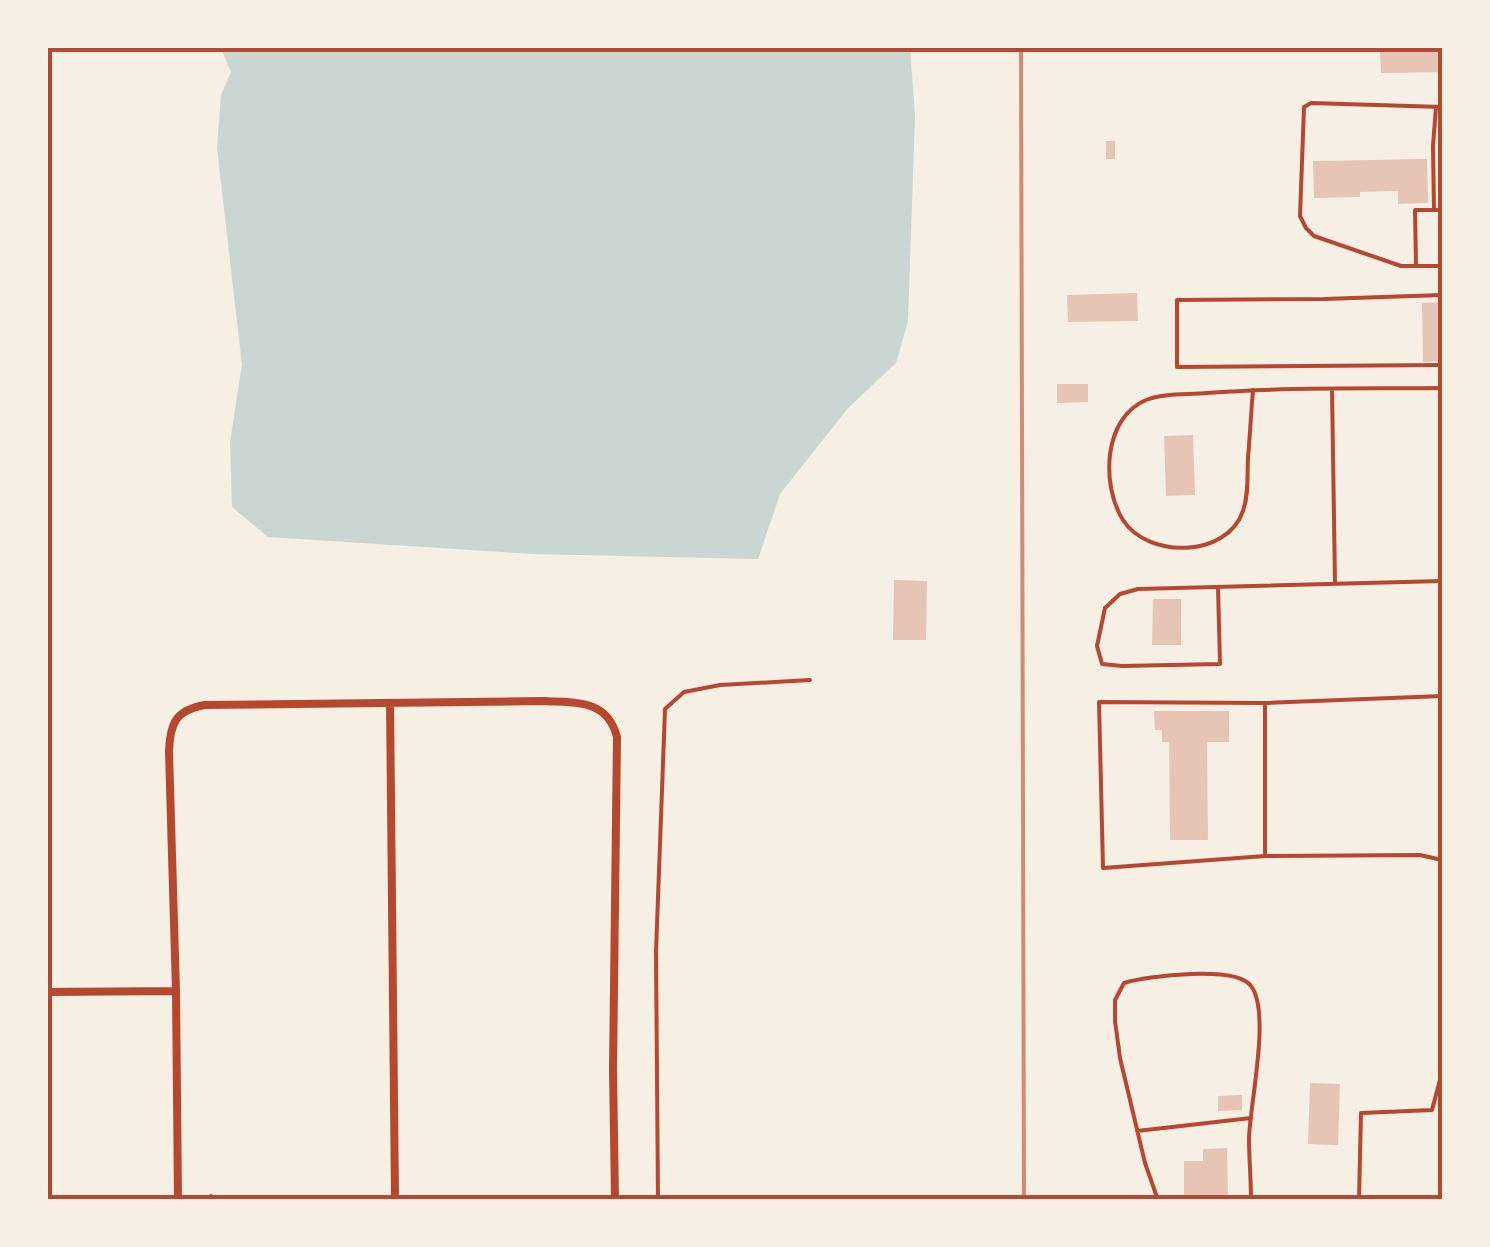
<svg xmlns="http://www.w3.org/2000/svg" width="1490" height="1247" viewBox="0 0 1490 1247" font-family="'Open Sans',sans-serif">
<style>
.water{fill:#c9d6d2}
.building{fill:#e6c5b7}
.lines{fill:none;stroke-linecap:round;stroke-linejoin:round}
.service{stroke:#b5482f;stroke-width:4}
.minor{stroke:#b5482f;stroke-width:8}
.rail{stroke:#cf8b77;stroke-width:4}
.neatline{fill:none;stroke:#b5482f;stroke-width:4}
</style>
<rect width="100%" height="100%" fill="#f6efe4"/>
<!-- water -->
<path class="water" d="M 221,48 L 910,48 L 915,116 L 908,321 L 896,363 L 848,408 L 780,494 L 758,559 L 532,554 L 268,537 L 232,507 L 230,442 L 242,365 L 217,148 L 221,95 L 231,72 Z"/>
<!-- building -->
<path class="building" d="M 1380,48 L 1439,48 L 1440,72 L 1381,73 Z
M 1106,141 L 1115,141 L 1115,159 L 1106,159 Z
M 1427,159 L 1428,203 L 1398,204 L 1398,191 L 1360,192 L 1360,197 L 1314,198 L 1313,161 Z
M 1137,293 L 1138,321 L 1068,322 L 1067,295 Z
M 1442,302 L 1442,361 L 1423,362 L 1422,303 Z
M 1057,384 L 1088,384 L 1088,402 L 1057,403 Z
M 1193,435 L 1195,495 L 1166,496 L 1164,436 Z
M 894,580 L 927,581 L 926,640 L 893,640 Z
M 1153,599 L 1181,599 L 1181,645 L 1152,645 Z
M 1154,711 L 1229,711 L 1229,742 L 1207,742 L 1208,840 L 1170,840 L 1169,742 L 1162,742 L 1162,730 L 1155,730 Z
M 1310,1083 L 1340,1084 L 1338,1145 L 1308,1144 Z
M 1242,1095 L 1242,1110 L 1218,1111 L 1218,1096 Z
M 1227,1148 L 1228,1200 L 1184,1200 L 1184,1161 L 1203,1161 L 1203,1149 Z"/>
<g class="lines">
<!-- service -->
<path class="service" d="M 1442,107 L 1311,103 L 1304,107 L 1300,216 L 1306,228 L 1314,236 L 1401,266 L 1442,266
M 1434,210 L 1433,146 L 1436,107
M 1416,266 L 1415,210 L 1442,210
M 1442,295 L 1324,299 L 1177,300 L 1177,367 L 1442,365
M 1332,389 L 1335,584
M 1253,390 C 1251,413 1250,435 1248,458 C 1247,475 1249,494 1243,511 C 1227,558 1148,559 1123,520 C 1101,485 1103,418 1146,400 C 1163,393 1188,395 1207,393 C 1285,387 1364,389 1442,388
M 1218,587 L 1220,664 L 1122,666 L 1102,664 L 1097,646 L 1105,608 L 1120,594 L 1138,589 L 1442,581
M 1442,696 L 1265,703 L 1099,702 L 1103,868 L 1265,856 L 1420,855 L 1442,860
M 1265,703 L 1265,856
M 1137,1131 L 1251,1118
M 211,1200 L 211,1196
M 658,1200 L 656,952 L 665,709 L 684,692 L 720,685 L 810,680
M 1158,1200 L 1145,1163 L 1120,1058 L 1115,1021 L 1115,1000 L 1124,983 C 1147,976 1236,965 1251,986 C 1271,1012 1250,1103 1249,1138 C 1249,1158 1251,1179 1251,1200
M 1359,1200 L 1361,1113 L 1432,1110 L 1442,1072"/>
<!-- minor -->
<path class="minor" d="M 390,703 L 395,1200
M 48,992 L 176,991
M 178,1200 L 176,991 L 169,752 C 170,724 175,710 205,705 L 544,701 C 576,703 607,699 617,737 L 613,1070 L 615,1200"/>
<!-- rail -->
<path class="rail" d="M 1021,48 L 1024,1200"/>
</g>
<!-- border -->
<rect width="1490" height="1247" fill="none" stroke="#f6efe4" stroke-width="100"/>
<rect x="50" y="50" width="1390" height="1147" class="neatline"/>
</svg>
